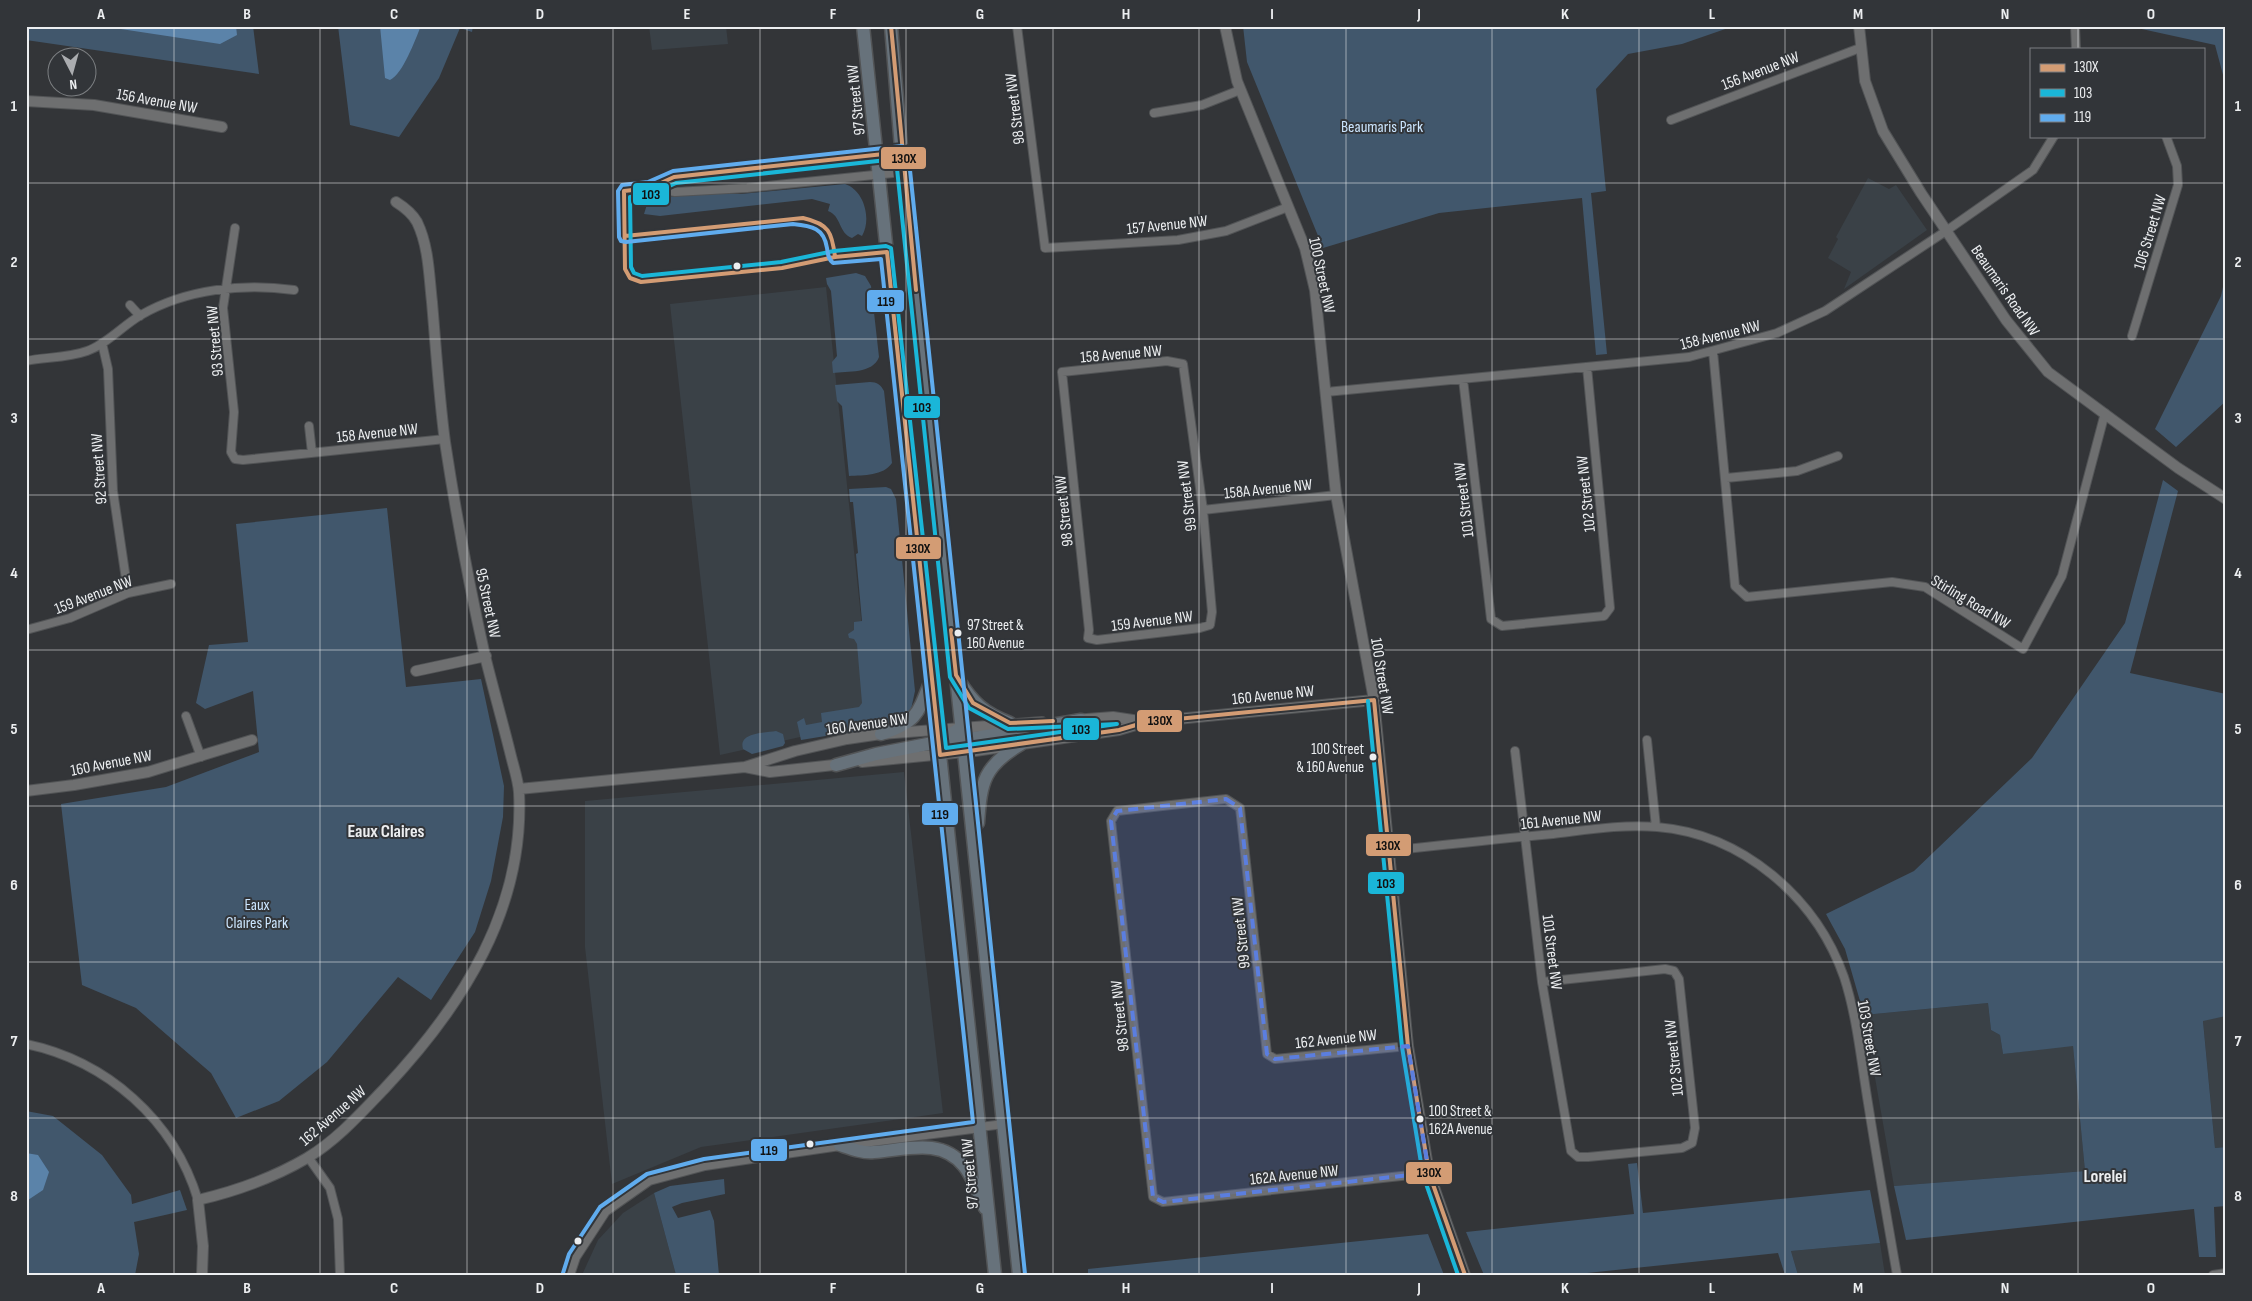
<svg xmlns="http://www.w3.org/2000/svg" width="2252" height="1301" viewBox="0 0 2252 1301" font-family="'Sofia Sans Condensed',sans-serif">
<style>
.built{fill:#3a4147}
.green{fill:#41576c}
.water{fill:#5b83a9}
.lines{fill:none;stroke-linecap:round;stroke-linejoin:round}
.minor-casing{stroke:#525456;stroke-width:10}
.tertiary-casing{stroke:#525456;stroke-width:12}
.primary-casing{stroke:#525456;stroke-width:15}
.minor{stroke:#6e6f70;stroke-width:8}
.tertiary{stroke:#6e6f70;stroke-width:10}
.primary{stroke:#67727b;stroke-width:12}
.bus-1-casing{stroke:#323539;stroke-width:8}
.bus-2-casing{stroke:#323539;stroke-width:8}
.bus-3-casing{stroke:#323539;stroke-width:8}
.bus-1{stroke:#d39c74;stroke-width:4}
.bus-2{stroke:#1ab6d8;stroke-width:4}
.bus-3{stroke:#60acee;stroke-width:4}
.marked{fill:#5b7edf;fill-opacity:0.2;stroke:#5b7edf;stroke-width:4;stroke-dasharray:10 6;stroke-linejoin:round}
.grid{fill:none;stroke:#eceef0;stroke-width:1;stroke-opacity:0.55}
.bus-dot{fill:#eceef0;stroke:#323539;stroke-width:2}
.labels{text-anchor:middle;stroke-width:4;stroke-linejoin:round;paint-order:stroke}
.bus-label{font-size:15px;fill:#eceef0;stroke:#323539;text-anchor:start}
.street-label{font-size:16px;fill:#eceef0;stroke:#323539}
.park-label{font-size:16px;fill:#cce6ff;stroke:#323539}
.neighbourhood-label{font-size:18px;font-weight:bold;fill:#eceef0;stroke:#323539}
.line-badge{stroke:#323539;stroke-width:2}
.pale-badge-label{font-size:14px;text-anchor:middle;font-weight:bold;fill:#111}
.neatline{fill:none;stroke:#eceef0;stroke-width:2}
.grid-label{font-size:16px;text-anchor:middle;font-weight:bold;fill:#eceef0}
</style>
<rect width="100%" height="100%" fill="#333538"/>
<!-- built -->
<path class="built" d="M 649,26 L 726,26 L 728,44 L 652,50 Z
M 1868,178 L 1889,189 L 1896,185 L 1927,230 L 1844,289 L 1851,272 L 1828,258 L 1838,239 L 1836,237 Z
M 826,287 L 872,721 L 720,755 L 670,304 Z
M 904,772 L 943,1113 L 701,1147 L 612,1184 L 585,947 L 585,801 Z
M 1988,1003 L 1991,1030 L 2000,1035 L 2003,1054 L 2073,1045 L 2085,1171 L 1894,1186 L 1864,1015 Z
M 2226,1016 L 2226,1147 L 2215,1148 L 2203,1020 Z
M 654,1193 L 676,1275 L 582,1275 L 598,1240 L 623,1213 Z
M 1880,1243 L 1885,1275 L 1798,1275 L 1791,1251 Z"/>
<!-- green -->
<path class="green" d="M 26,26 L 253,26 L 259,74 L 26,40 Z
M 338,26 L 473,26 L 472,32 L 460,28 L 439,78 L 399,137 L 350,125 Z
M 1243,26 L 1734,26 L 1682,44 L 1628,54 L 1596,89 L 1606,191 L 1591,193 L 1607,354 L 1596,355 L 1582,198 L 1439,213 L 1323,248 L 1247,62 Z
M 2128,26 L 2226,26 L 2226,86 L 2215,45 Z
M 845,184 C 864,190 872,219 862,236 L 858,234 L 852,238 C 839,234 841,215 828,211 L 830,204 L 812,199 L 660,216 L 644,214 L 649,198 L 721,193 L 741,194 Z
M 856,273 L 865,276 L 871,286 L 879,357 C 873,374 847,371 833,373 L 832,362 L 837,356 L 831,291 L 827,284 L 826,278 Z
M 2226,273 L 2226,401 L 2176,447 L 2155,429 L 2221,296 Z
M 870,382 C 877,382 881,385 884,391 L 892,463 C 883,476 864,475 849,476 L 842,406 L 837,401 L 835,385 Z
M 2163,480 L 2178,491 L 2130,673 L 2226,694 L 2226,1016 L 2203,1021 L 2215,1148 L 2226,1147 L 2226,1206 L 2214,1207 L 2216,1257 L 2199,1257 L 2194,1209 L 1906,1240 L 1894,1186 L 2085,1171 L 2073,1046 L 2003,1054 L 2000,1035 L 1991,1030 L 1988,1003 L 1864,1015 L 1845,949 L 1826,914 L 1914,871 L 2032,758 L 2125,623 Z
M 886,487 L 891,489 L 896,499 L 915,691 L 910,714 L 893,725 L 801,740 L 797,722 L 804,718 L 806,725 L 822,722 L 821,713 L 859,707 L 862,703 L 857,644 L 854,639 L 849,638 L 848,634 L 854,630 L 854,622 L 862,621 L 856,554 L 858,553 L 853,502 L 850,502 L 849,489 Z
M 387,508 L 406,687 L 481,679 L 504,786 L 503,817 L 491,881 L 475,932 L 431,1000 L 398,977 L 327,1062 L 279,1101 L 236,1118 L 211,1073 L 182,1048 L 136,1008 L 82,985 L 61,804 L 166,787 L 259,752 L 253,691 L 205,709 L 196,703 L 209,645 L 248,642 L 236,524 Z
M 776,731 L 783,734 L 785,743 L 783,746 L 752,754 L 743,749 C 738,732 765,733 776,731 Z
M 26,1111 L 53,1116 L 102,1155 L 131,1195 L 132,1204 L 180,1190 L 187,1210 L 134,1222 L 139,1254 L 135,1275 L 26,1275 Z
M 1637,1163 L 1643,1213 L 1870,1190 L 1880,1243 L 1791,1251 L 1798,1275 L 1785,1275 L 1778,1253 L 1568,1275 L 1484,1275 L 1466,1232 L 1634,1214 L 1628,1164 Z
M 724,1179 L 725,1194 L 682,1203 L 672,1207 L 678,1218 L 710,1210 L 714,1221 L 719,1275 L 676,1275 L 654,1193 L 670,1186 Z
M 1428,1234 L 1444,1275 L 1088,1275 L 1088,1269 Z"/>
<!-- water -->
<path class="water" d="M 101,26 L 236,26 L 237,35 L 220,44 Z
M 380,26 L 421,26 C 415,40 403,74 390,80 L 385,78 Z
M 26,1153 L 38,1155 L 49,1172 L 43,1190 L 28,1200 L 26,1205 Z"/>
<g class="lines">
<defs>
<path id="minor" d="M 1017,26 L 1045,248 L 1178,240 L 1226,231 L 1288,207
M 2075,26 L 2076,49
M 1154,113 L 1202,105 L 1240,90
M 1671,120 L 1860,48
M 650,188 L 674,177 L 902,152
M 624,191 L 650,188 L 675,192 L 747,188 L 903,172
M 235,228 L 223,308 L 234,412 L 231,452 L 235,459 L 243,460 L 445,439
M 130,305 L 140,316
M 2132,336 L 2178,185 L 2177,166 L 2166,136
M 102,343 L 108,369 L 113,491 L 128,593
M 1713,351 L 1735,586 L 1747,597 L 1892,582 L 1925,587 L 2023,649 L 2062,576 L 2105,413
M 26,361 C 46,357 67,358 87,351 C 107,344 122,326 141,315 C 186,289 243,283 294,290
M 1167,361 L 1183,364 L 1203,510 L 1212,612 L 1210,625 L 1200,628 L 1097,640 L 1088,638 L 1089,630 L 1062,372 Z
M 1463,379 L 1491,619 L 1502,626 L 1604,616 L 1610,608 L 1587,367
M 1326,392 L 1689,357 L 1777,333 L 1825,311 L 1946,231 L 2033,170 L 2054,136
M 309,426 L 312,453
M 1726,478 L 1797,471 L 1838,456
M 1203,510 L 1336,495
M 26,630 L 70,618 L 128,593 L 171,584
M 186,716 L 201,757
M 1647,740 L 1656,827
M 1515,751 L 1542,982 L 1571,1151 L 1578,1157 L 1588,1157 L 1682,1148 L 1692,1143 L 1695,1128 L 1679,979 L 1674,971 L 1665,969 L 1542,982
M 1388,851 C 1443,845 1498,839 1553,834 C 1587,830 1622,824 1657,827 C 1742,834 1816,897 1844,977 C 1857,1017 1861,1061 1868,1103 C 1877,1160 1887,1218 1897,1275
M 26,1044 C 107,1061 174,1120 198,1200
M 1408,1046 L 1275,1059 L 1267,1054 L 1240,808 L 1226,799 L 1117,811 L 1111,821 L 1153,1197 L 1163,1202 L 1429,1173
M 980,1127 L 1004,1124
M 308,1157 L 330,1188 L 338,1219 L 340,1275
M 2213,1275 L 2226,1273"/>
<path id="tertiary" d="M 1225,26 L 1237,81 L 1305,248 L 1315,290 L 1336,495 L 1374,700 L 1408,1046 L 1429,1173 L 1465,1275
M 1859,26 L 1865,81 L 1883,131 L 1921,193 L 2006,320 L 2048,372 L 2178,468 L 2226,499
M 26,101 L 94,105 L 222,127
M 416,671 L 486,656
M 1074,720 L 1113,717 L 1146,722
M 862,762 L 975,751 L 1119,730 L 1146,722 L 1374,700
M 745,767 L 770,772 L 843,764
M 519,789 L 745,767 L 795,751 L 847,739 L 881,734 L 1042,722
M 26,791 L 74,785 L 148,772 L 252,740
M 202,1275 L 203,1246 L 198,1200 C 236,1191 273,1178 307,1158 C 337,1140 361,1113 385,1088 C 462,1006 525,909 519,792 C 518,779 513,765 510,752 C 502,720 493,688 485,656 C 469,585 456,514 445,442 C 439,396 436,349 432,302 C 429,276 429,247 417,222 C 412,213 404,207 396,202
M 569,1275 L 575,1257 L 605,1211 L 649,1180 L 705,1165 L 840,1145 L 980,1127"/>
<path id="primary" d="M 863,26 L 995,1275
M 891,26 L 903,172 L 1019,1275
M 958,679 C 973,703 984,713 1010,723
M 881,734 C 917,722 918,714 931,680
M 940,755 L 943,749 L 963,740 L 1081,720
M 836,765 L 876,754 L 938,742 L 961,728
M 978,823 C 981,781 984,766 1021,744
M 840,1145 C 852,1149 862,1153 874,1152 C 905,1150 941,1137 964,1166 C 973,1177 979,1195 985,1208"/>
</defs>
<!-- minor casing -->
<use href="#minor" class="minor-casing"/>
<!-- tertiary casing -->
<use href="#tertiary" class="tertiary-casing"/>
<!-- primary casing -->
<use href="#primary" class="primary-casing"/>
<!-- minor -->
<use href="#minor" class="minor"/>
<!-- tertiary -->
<use href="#tertiary" class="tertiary"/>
<!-- primary -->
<use href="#primary" class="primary"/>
<defs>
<path id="bus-1" d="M 891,26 L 916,290
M 624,191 L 625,269 L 630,278 L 641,282 L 782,268 L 835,257 L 887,252 L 940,755 L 1119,730 L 1146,722 L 1374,700
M 624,191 L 650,188 L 674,177 L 902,152
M 625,236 L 803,218 C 829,224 832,232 835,257
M 951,630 L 956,675 L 973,703 L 1010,723 L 1053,721
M 1374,700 L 1408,1046 L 1429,1173 L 1465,1275"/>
<path id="bus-2" d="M 896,159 L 950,677 L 969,708 L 1008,729 L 1117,724 L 946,748 L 891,248 L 886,246 L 834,251 L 781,262 L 642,276 L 634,273 L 631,267 L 630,197 L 652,194 L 676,183 Z
M 1368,701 L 1402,1047 L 1423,1175 L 1458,1275"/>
<path id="bus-3" d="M 563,1273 L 569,1254 L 600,1207 L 647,1174 L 704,1159 L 973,1122 L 881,259 L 833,263 C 828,259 828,254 827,248 C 824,228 812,226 793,224 L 626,242 L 621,241 L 619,237 L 618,191 L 622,185 L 648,182 L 673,171 L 902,146 L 906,148 L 908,151 L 1025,1274"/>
</defs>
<!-- bus-1 casing -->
<use href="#bus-1" class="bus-1-casing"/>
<!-- bus-2 casing -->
<use href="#bus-2" class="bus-2-casing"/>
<!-- bus-3 casing -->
<use href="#bus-3" class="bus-3-casing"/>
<!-- bus-1 -->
<use href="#bus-1" class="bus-1"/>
<!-- bus-2 -->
<use href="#bus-2" class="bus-2"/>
<!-- bus-3 -->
<use href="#bus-3" class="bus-3"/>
</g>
<!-- marked area -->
<path class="marked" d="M 1226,799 L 1240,808 L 1267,1054 L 1275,1059 L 1408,1046 L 1429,1173 L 1163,1202 L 1153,1197 L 1111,821 L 1117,811 Z"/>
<!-- grid -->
<path class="grid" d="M 174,26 L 174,1275M 320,26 L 320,1275M 467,26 L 467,1275M 613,26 L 613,1275M 760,26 L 760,1275M 906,26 L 906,1275M 1053,26 L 1053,1275M 1199,26 L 1199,1275M 1346,26 L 1346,1275M 1492,26 L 1492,1275M 1639,26 L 1639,1275M 1785,26 L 1785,1275M 1932,26 L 1932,1275M 2078,26 L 2078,49M 2078,136 L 2078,1275M 26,183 L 2226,183M 26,339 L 2226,339M 26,495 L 2226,495M 26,650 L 2226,650M 26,806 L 2226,806M 26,962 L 2226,962M 26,1118 L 2226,1118"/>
<!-- markers -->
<g class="bus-dot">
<circle cx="737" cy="266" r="4.5"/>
<circle cx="958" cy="633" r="4.5"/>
<circle cx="1373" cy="757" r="4.5"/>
<circle cx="1420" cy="1119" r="4.5"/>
<circle cx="810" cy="1144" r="4.5"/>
<circle cx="578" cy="1241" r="4.5"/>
</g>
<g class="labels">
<!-- bus labels -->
<g class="bus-label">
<text x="967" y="630">97 Street &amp;<tspan x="967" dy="18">160 Avenue</tspan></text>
<text x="1364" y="754" text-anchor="end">100 Street<tspan x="1364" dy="18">&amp; 160 Avenue</tspan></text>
<text x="1429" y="1116">100 Street &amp;<tspan x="1429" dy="18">162A Avenue</tspan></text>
</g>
<!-- street labels -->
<g class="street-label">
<text transform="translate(1760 70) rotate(-21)" y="6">156 Avenue NW</text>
<text transform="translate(157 100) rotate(10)" y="6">156 Avenue NW</text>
<text transform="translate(855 100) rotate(-96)" y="6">97 Street NW</text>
<text transform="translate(1014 109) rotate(-97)" y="6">98 Street NW</text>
<text transform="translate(1167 224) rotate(-6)" y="6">157 Avenue NW</text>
<text transform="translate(2149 232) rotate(-73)" y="6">106 Street NW</text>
<text transform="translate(1323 275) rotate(78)" y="6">100 Street NW</text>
<text transform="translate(2006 290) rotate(55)" y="6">Beaumaris Road NW</text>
<text transform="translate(1720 334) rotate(-14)" y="6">158 Avenue NW</text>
<text transform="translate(214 341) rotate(-95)" y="6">93 Street NW</text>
<text transform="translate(1121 353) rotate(-5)" y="6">158 Avenue NW</text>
<text transform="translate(377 432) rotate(-6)" y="6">158 Avenue NW</text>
<text transform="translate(98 469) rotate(-94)" y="6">92 Street NW</text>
<text transform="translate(1268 488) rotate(-6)" y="6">158A Avenue NW</text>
<text transform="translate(1585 494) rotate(-96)" y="6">102 Street NW</text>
<text transform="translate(1186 496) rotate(-97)" y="6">99 Street NW</text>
<text transform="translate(1463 500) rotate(-97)" y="6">101 Street NW</text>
<text transform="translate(1063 511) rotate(-96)" y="6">98 Street NW</text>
<text transform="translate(93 594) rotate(-21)" y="6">159 Avenue NW</text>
<text transform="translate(1971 601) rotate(31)" y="6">Stirling Road NW</text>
<text transform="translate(489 603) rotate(78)" y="6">95 Street NW</text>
<text transform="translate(1152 620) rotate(-7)" y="6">159 Avenue NW</text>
<text transform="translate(1383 676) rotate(81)" y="6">100 Street NW</text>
<text transform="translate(1273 694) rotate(-6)" y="6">160 Avenue NW</text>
<text transform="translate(867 723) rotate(-8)" y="6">160 Avenue NW</text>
<text transform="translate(111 762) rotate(-11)" y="6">160 Avenue NW</text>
<text transform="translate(1561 819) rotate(-6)" y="6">161 Avenue NW</text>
<text transform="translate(1240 933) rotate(-96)" y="6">99 Street NW</text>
<text transform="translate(1553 952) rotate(83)" y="6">101 Street NW</text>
<text transform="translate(1119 1016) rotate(-96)" y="6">98 Street NW</text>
<text transform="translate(1336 1038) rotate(-6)" y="6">162 Avenue NW</text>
<text transform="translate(1870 1038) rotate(80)" y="6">103 Street NW</text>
<text transform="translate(1673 1058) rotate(-96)" y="6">102 Street NW</text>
<text transform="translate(332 1115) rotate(-41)" y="6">162 Avenue NW</text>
<text transform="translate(969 1174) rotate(-95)" y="6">97 Street NW</text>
<text transform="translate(1294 1174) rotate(-6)" y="6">162A Avenue NW</text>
</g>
<!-- park labels -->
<g class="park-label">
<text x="1382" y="132">Beaumaris Park</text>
<text x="257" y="910">Eaux<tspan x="257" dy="18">Claires Park</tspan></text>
</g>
<!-- neighbourhood labels -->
<g class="neighbourhood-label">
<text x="386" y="837">Eaux Claires</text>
<text x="2105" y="1182">Lorelei</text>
</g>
</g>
<g class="line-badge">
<rect x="880" y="146" width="47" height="24" rx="5" fill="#d39c74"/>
<rect x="632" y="182" width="38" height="24" rx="5" fill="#1ab6d8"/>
<rect x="866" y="289" width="39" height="24" rx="5" fill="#60acee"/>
<rect x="903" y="395" width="38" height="24" rx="5" fill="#1ab6d8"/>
<rect x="895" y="536" width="47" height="24" rx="5" fill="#d39c74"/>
<rect x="1136" y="709" width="47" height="24" rx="5" fill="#d39c74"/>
<rect x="1062" y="717" width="38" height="24" rx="5" fill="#1ab6d8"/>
<rect x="921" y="802" width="38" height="24" rx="5" fill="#60acee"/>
<rect x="1365" y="833" width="47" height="24" rx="5" fill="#d39c74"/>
<rect x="1367" y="871" width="38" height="24" rx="5" fill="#1ab6d8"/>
<rect x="750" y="1138" width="38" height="24" rx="5" fill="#60acee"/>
<rect x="1405" y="1161" width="48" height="24" rx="5" fill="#d39c74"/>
</g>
<g class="pale-badge-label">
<text x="904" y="163">130X</text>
<text x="651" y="199">103</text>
<text x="886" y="306">119</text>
<text x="922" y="412">103</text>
<text x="918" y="553">130X</text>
<text x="1160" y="725">130X</text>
<text x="1081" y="734">103</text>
<text x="940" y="819">119</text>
<text x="1388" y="850">130X</text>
<text x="1386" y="888">103</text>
<text x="769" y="1155">119</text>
<text x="1429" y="1177">130X</text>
</g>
<!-- border -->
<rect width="2252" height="1301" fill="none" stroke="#323539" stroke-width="55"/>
<!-- legend -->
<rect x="2030" y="48" width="175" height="90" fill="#323539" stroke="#7c7f82"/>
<rect x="2040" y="64" width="25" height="8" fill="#d39c74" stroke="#7c7f82"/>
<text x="2074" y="72" font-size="15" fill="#eceef0">130X</text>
<rect x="2040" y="89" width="25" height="8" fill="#1ab6d8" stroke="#7c7f82"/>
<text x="2074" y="98" font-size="15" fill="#eceef0">103</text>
<rect x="2040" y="114" width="25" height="8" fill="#60acee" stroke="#7c7f82"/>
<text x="2074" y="122" font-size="15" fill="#eceef0">119</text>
<!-- north arrow -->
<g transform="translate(72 72) rotate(174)"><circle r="24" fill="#323539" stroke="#7c7f82"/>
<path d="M0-4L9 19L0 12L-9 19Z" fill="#abadb0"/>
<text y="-8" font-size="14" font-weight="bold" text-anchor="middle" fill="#eceef0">N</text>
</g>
<rect x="28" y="28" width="2196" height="1246" class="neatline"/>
<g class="grid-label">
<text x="101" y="19">A</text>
<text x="247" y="19">B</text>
<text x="394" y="19">C</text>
<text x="540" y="19">D</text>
<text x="687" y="19">E</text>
<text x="833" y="19">F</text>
<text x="980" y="19">G</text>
<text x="1126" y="19">H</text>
<text x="1272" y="19">I</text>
<text x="1419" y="19">J</text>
<text x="1565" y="19">K</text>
<text x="1712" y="19">L</text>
<text x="1858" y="19">M</text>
<text x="2005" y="19">N</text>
<text x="2151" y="19">O</text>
<text x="14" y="111">1</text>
<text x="2238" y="111">1</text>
<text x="14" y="267">2</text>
<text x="2238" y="267">2</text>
<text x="14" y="423">3</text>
<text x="2238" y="423">3</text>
<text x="14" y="578">4</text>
<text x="2238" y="578">4</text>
<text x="14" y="734">5</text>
<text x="2238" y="734">5</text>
<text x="14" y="890">6</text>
<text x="2238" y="890">6</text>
<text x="14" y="1046">7</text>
<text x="2238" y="1046">7</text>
<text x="14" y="1201">8</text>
<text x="2238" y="1201">8</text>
<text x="101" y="1293">A</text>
<text x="247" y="1293">B</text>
<text x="394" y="1293">C</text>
<text x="540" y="1293">D</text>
<text x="687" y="1293">E</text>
<text x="833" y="1293">F</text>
<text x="980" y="1293">G</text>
<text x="1126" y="1293">H</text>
<text x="1272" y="1293">I</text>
<text x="1419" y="1293">J</text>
<text x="1565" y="1293">K</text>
<text x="1712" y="1293">L</text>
<text x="1858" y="1293">M</text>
<text x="2005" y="1293">N</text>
<text x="2151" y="1293">O</text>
</g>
</svg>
